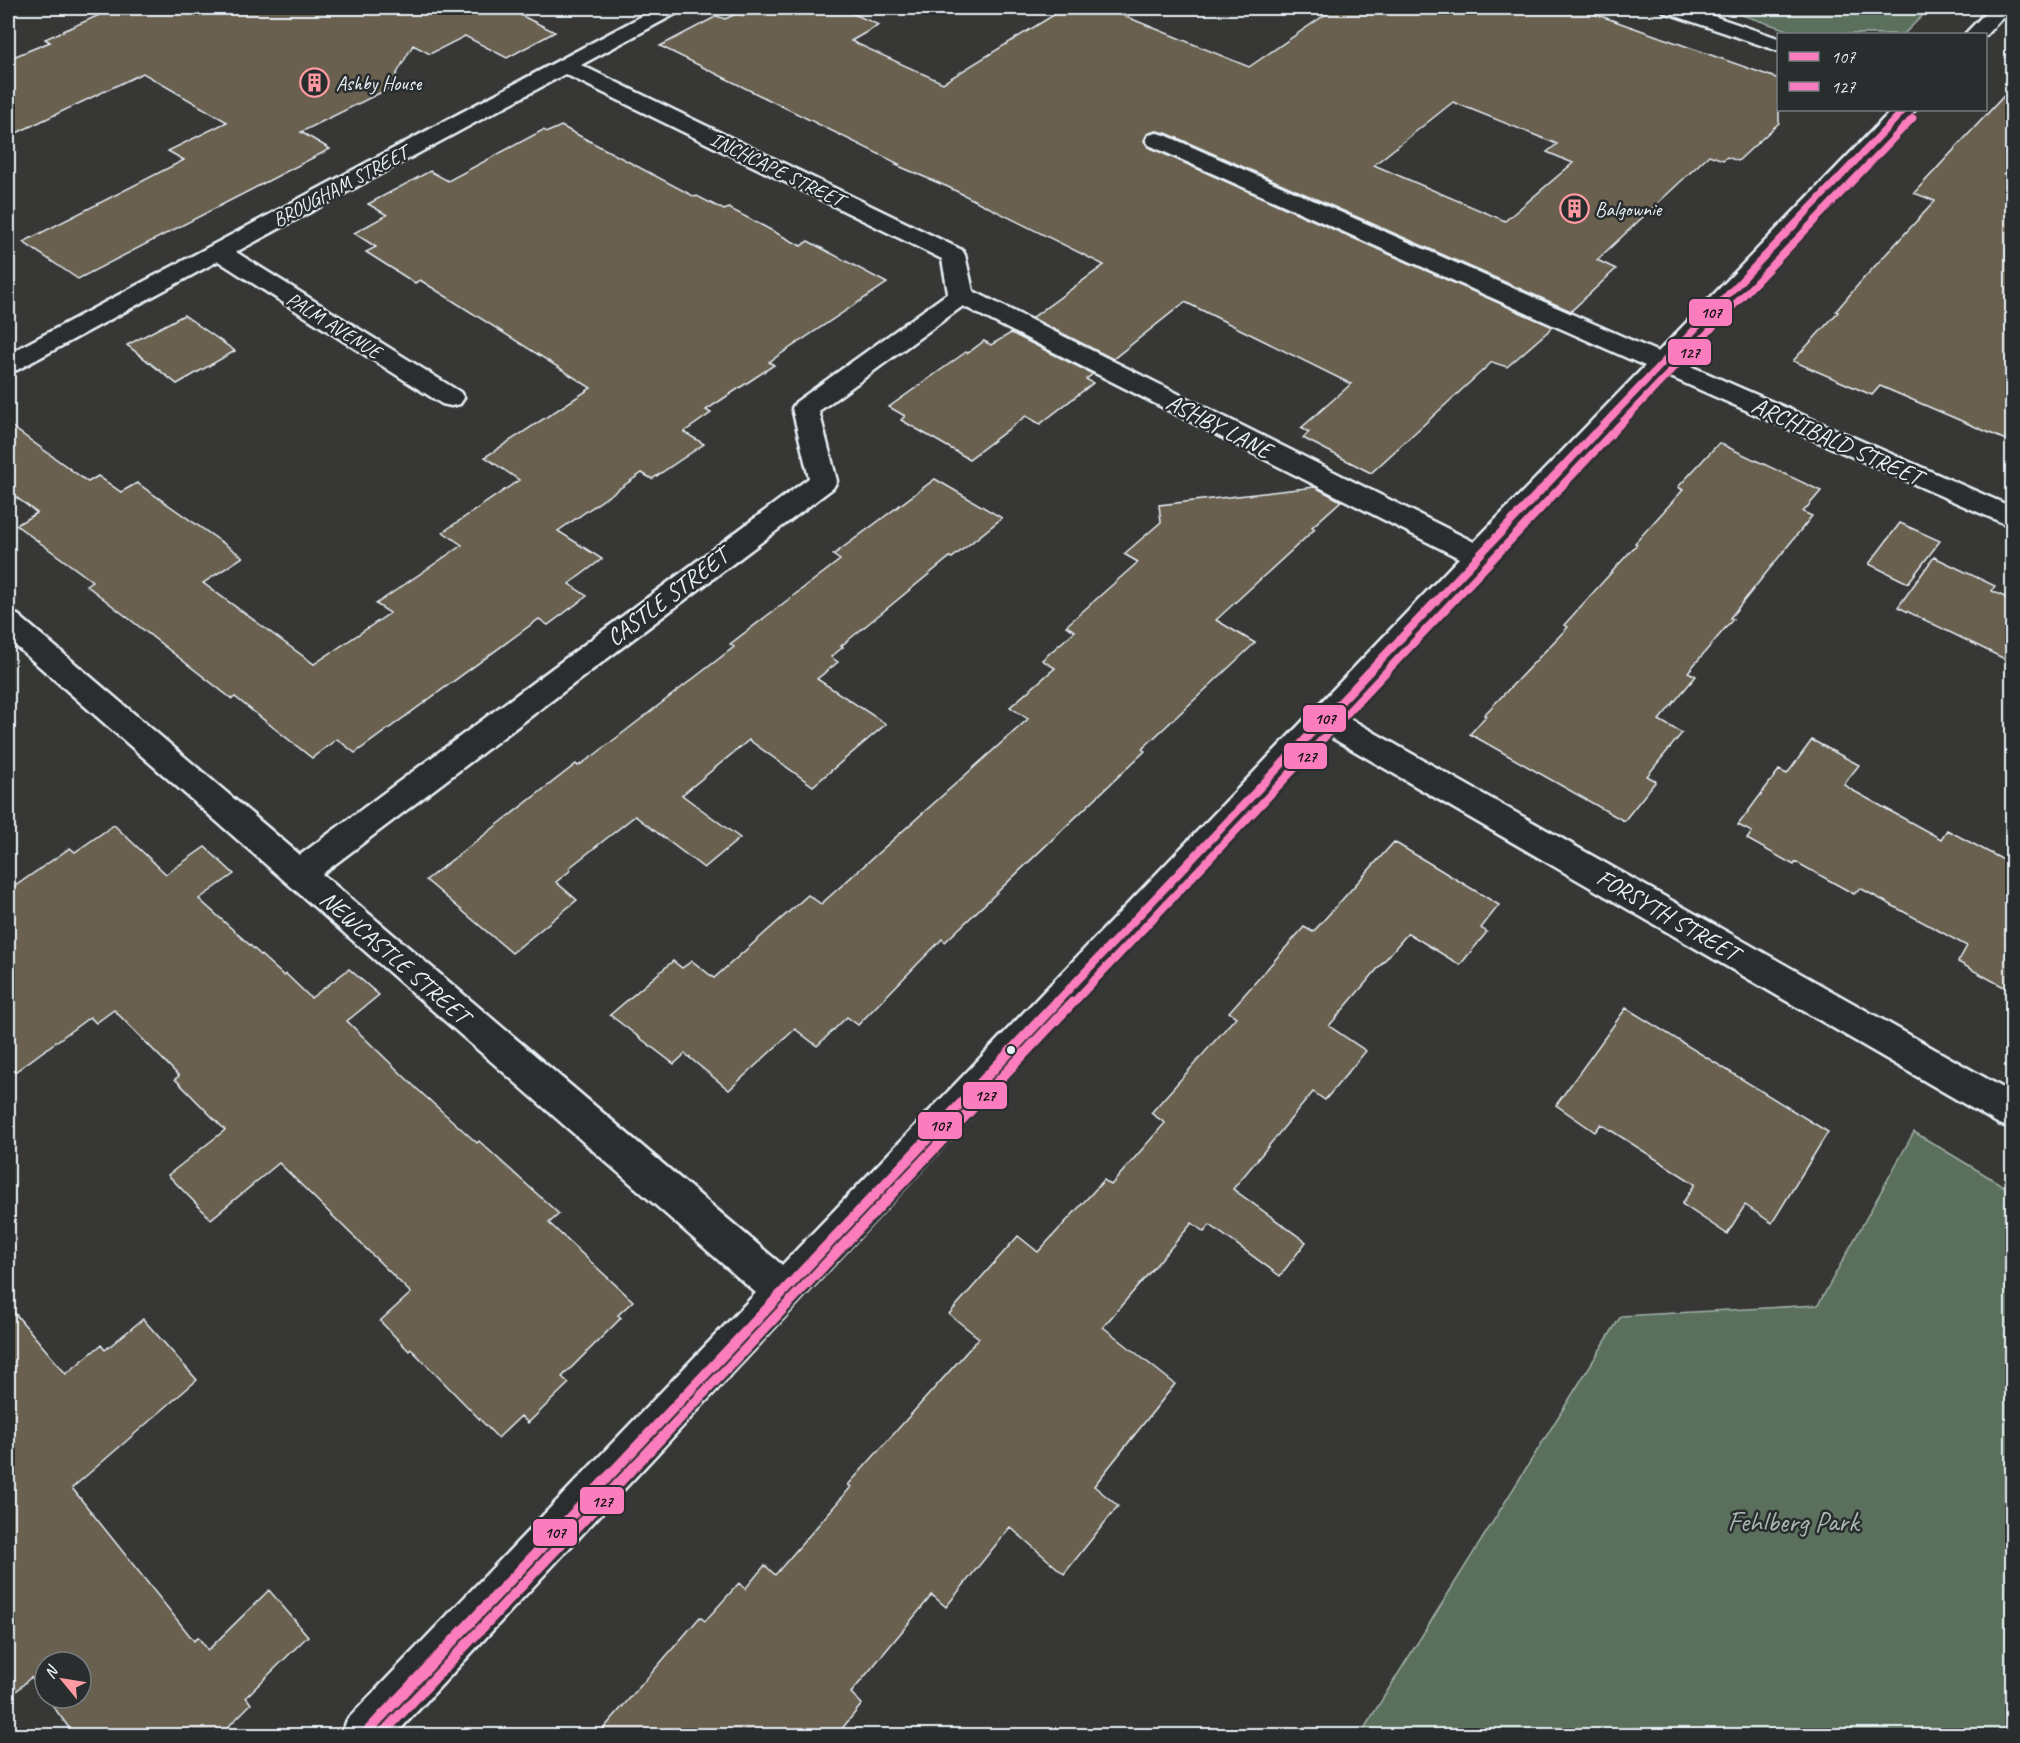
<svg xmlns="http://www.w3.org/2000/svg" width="2020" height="1743" viewBox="0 0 2020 1743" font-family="Caveat,sans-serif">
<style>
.green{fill:#5a705c;stroke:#a1b0aa;stroke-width:1.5}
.building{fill:#696050;stroke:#e8f1f8;stroke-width:1.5;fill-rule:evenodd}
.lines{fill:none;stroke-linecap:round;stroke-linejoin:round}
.minor-casing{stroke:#e8f1f8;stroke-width:5}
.minor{fill:#2a2d2e;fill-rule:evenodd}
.bus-1-far2-casing{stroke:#2a2d2e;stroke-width:10}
.bus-1-far1-casing{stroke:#2a2d2e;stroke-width:13}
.bus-1-casing{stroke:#2a2d2e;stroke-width:15}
.bus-2-far2-casing{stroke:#2a2d2e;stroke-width:10}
.bus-2-far1-casing{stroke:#2a2d2e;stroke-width:13}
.bus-2-casing{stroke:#2a2d2e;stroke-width:15}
.bus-1-far2{stroke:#fc7dbd;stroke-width:7}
.bus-1-far1{stroke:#fc7dbd;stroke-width:8}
.bus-1{stroke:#fc7dbd;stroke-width:10}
.bus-2-far2{stroke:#fc7dbd;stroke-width:7}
.bus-2-far1{stroke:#fc7dbd;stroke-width:8}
.bus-2{stroke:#fc7dbd;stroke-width:10}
.bus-dot{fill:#e8f1f8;stroke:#2a2d2e;stroke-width:2}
.labels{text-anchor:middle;stroke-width:5;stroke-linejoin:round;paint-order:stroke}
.far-poi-label{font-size:20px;fill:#e8f1f8;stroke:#2a2d2e;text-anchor:start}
.far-street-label{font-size:20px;fill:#e8f1f8;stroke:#2a2d2e}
.street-label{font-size:24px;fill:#e8f1f8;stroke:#2a2d2e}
.near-park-label{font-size:28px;fill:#a8b7b2;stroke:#2a2d2e}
.line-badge{stroke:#2a2d2e;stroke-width:2}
.pale-badge-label{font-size:16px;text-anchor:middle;font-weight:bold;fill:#111}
</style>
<rect width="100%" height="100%" fill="#373735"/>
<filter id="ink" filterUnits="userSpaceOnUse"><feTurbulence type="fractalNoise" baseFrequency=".0167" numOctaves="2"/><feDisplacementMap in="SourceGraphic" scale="12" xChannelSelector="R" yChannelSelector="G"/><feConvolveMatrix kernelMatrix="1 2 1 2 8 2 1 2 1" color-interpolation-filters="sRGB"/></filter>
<g filter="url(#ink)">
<!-- green -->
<path class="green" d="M 1721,8 L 1930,8 L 1904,34 L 1799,34 Z
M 1914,1132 L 2012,1191 L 2012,1735 L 1360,1735 L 1621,1316 L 1818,1305 Z"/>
<!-- building -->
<path class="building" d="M 115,8 L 524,8 L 514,12 L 555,32 L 507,58 L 465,36 L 430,54 L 413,45 L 388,89 L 301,132 L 330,149 L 78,279 L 23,242 L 184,160 L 168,151 L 227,122 L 143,73 L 8,137 L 8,59 L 50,42 L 45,39 Z
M 759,8 L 840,8 L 879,25 L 851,41 L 943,83 L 1065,8 L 1105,8 L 1249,67 L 1335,8 L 1578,8 L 1779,79 L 1779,123 L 1738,161 L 1727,157 L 1723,160 L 1709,155 L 1597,260 L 1616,269 L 1571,311 L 1166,133 L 1156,131 L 1147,134 L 1144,141 L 1148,147 L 1553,327 L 1507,367 L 1492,362 L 1371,473 L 1303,438 L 1309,432 L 1301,428 L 1351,384 L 1185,302 L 1113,359 L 1032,318 L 1104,265 L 948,187 L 896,165 L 899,164 L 660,46 L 717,16 L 725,19 L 738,13 L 744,16 ZM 1453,102 L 1557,144 L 1547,152 L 1573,163 L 1505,221 L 1374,165 Z
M 2013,86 L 2013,443 L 1880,386 L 1872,395 L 1793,361 L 1838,312 L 1836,311 L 1863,279 L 1935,201 L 1914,193 Z
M 561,126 L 695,197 L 697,196 L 724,210 L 729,208 L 801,246 L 808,241 L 887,283 L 769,362 L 774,365 L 706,410 L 711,413 L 684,432 L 704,444 L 652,479 L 642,473 L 558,531 L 602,559 L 569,584 L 587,596 L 548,625 L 539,619 L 355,753 L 337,739 L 312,758 L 235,697 L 232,699 L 86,585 L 92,581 L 16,525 L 37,513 L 8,491 L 8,424 L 88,482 L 98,476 L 121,492 L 137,483 L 243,557 L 203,583 L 314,664 L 390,613 L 376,604 L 462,545 L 443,532 L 519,480 L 485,457 L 591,388 L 420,280 L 415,283 L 366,252 L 376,247 L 354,233 L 387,215 L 368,204 L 430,171 L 448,181 L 543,130 L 548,132 Z
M 184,315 L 235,351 L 177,384 L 127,345 Z
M 1011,333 L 1093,374 L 1086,379 L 1093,383 L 1040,424 L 1026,416 L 969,459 L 901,420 L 905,416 L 889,407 L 966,352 L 968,353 L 984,341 L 991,345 Z
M 1719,443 L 1821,491 L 1803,512 L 1812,516 L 1730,618 L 1733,619 L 1688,672 L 1696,676 L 1659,720 L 1682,733 L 1647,776 L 1656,781 L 1624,821 L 1470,734 L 1486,716 L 1484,715 L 1568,627 L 1564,625 L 1637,544 L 1635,543 L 1683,490 L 1678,487 Z
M 935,479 L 1002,518 L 952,558 L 950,557 L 841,646 L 843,647 L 831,657 L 838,662 L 817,679 L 886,724 L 813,786 L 749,740 L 682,795 L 740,838 L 704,868 L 635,816 L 569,868 L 571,870 L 556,882 L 577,900 L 512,953 L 426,880 L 576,764 L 578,766 L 593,756 L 734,647 L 730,644 L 840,560 L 833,555 Z
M 1315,487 L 1341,501 L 1312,527 L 1315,529 L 1216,620 L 1255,643 L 1142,749 L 1145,751 L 945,942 L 942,939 L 858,1025 L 847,1017 L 817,1046 L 795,1029 L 729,1090 L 685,1054 L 674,1064 L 610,1015 L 673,961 L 682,968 L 692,961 L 714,978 L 808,895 L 821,904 L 1028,719 L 1010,707 L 1055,668 L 1042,660 L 1075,631 L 1066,626 L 1138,562 L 1124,554 L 1161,522 L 1159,505 Z
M 1900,523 L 1940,541 L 1908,583 L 1869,564 Z
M 1934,557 L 1995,586 L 1992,591 L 2013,601 L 2013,663 L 1898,607 Z
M 1812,740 L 1859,765 L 1844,784 L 1852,790 L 1941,839 L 1947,830 L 2013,865 L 2013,992 L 1958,962 L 1967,946 L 1860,888 L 1854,894 L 1796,862 L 1794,865 L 1747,839 L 1752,832 L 1738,825 L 1779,770 L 1787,774 Z
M 114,825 L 166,874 L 205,847 L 234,874 L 199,899 L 284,976 L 286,974 L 311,998 L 349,969 L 379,995 L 347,1021 L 416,1088 L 477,1143 L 479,1141 L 559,1214 L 549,1223 L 633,1301 L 618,1315 L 621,1318 L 562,1377 L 569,1383 L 528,1423 L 521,1416 L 498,1438 L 411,1349 L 409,1351 L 380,1321 L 411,1293 L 279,1163 L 211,1219 L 168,1175 L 225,1130 L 175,1079 L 179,1076 L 114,1010 L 96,1023 L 90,1017 L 8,1077 L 8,891 L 70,848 L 75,852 Z
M 1394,842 L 1499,905 L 1481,928 L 1487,932 L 1460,965 L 1408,933 L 1329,1026 L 1366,1051 L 1325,1100 L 1313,1092 L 1233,1189 L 1306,1242 L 1280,1276 L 1210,1225 L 1204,1232 L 1192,1223 L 1103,1327 L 1175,1384 L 1094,1486 L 1118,1506 L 1064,1574 L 1010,1527 L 946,1607 L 932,1595 L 851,1693 L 862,1704 L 836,1736 L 597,1736 L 700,1617 L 705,1621 L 739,1583 L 745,1589 L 765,1565 L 775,1575 L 851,1487 L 848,1485 L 979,1338 L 949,1314 L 1018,1236 L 1038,1252 L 1104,1180 L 1111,1185 L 1165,1123 L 1151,1113 L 1236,1017 L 1229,1012 L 1304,927 L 1313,932 Z
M 1626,1008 L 1828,1132 L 1772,1223 L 1745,1205 L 1727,1234 L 1682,1204 L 1695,1184 L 1601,1124 L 1595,1132 L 1556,1105 Z
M 8,1305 L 66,1374 L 101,1345 L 105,1350 L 143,1319 L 197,1380 L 72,1488 L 194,1641 L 198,1637 L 208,1650 L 269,1590 L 308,1636 L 246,1697 L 251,1704 L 219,1736 L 75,1736 L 47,1698 L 81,1698 L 81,1662 L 45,1662 L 45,1695 L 31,1677 L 8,1699 Z"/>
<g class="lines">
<defs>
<path id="minor" d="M 657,8 L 682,8 L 679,12 L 581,65 L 962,250 L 965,255 L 973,291 L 1474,542 L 1645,366 L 1149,145 L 1146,140 L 1149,135 L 1157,133 L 1165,135 L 1658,352 L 1892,110 L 1915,110 L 1679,361 L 2012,507 L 2012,527 L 1666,375 L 1345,716 L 2012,1093 L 2012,1128 L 1999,1124 L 1327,735 L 394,1736 L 341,1736 L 347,1720 L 756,1293 L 8,639 L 8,613 L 18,615 L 300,855 L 809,478 L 792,408 L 796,402 L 948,293 L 942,259 L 565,74 L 236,252 L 460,392 L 464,398 L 460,404 L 451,406 L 442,404 L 218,261 L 17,370 L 8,372 L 8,354 ZM 963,306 L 1459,558 L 782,1265 L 322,874 L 833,488 L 837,481 L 819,411 Z
M 1661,8 L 1690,8 L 1778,38 L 1778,51 L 1664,12 Z
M 1990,8 L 2011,8 L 1986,35 L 1965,34 Z"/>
</defs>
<!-- minor casing -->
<use href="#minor" class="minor-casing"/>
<!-- minor -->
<use href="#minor" class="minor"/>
<defs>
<path id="bus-1-far2" d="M 1593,436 L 1904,110"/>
<path id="bus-1-far1" d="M 1055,1004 L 1594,434"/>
<path id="bus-1" d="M 363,1736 L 1057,1002"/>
<path id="bus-2-far2" d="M 1609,436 L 1913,118"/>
<path id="bus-2-far1" d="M 1072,1004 L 1611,434"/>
<path id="bus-2" d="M 380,1736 L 1073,1002"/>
</defs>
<!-- bus-1-far2 casing -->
<use href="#bus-1-far2" class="bus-1-far2-casing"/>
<!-- bus-1-far1 casing -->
<use href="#bus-1-far1" class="bus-1-far1-casing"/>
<!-- bus-1 casing -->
<use href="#bus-1" class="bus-1-casing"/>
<!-- bus-2-far2 casing -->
<use href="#bus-2-far2" class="bus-2-far2-casing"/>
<!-- bus-2-far1 casing -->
<use href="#bus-2-far1" class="bus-2-far1-casing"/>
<!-- bus-2 casing -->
<use href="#bus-2" class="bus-2-casing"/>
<!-- bus-1-far2 -->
<use href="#bus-1-far2" class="bus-1-far2"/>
<!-- bus-1-far1 -->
<use href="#bus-1-far1" class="bus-1-far1"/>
<!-- bus-1 -->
<use href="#bus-1" class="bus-1"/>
<!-- bus-2-far2 -->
<use href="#bus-2-far2" class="bus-2-far2"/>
<!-- bus-2-far1 -->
<use href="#bus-2-far1" class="bus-2-far1"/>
<!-- bus-2 -->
<use href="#bus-2" class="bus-2"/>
</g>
</g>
<!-- icons -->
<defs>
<symbol id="building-ring" viewBox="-11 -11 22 22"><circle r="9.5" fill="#2a2d2e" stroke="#ff9aa2" stroke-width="1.5"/><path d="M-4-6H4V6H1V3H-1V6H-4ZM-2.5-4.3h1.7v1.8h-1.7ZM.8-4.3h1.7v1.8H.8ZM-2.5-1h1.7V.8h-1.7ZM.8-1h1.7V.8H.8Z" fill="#ff9aa2"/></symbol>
</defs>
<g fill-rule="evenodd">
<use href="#building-ring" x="298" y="66" width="33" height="33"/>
<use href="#building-ring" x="1558" y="192" width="33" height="33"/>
</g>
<!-- markers -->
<circle class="bus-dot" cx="1011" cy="1050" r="5"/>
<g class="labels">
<!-- far-poi labels -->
<g class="far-poi-label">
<text x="336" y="90">Ashby House</text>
<text x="1595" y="216">Balgownie</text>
</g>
<!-- far-street labels -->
<g class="far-street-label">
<text transform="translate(777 169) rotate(26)" y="7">INCHCAPE STREET</text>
<text transform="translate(340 186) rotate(-28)" y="7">BROUGHAM STREET</text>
<text transform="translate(334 325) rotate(32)" y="7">PALM AVENUE</text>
</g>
<!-- street labels -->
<g class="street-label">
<text transform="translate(1219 426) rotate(27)" y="8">ASHBY LANE</text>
<text transform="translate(1837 441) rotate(24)" y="8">ARCHIBALD STREET</text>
<text transform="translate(667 597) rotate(-37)" y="8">CASTLE STREET</text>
<text transform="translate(1668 915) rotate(30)" y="8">FORSYTH STREET</text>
<text transform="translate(395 957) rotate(41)" y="8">NEWCASTLE STREET</text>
</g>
<!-- near-park labels -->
<g class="near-park-label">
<text x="1793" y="1531">Fehlberg Park</text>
</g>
</g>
<g class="line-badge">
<rect x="1688" y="298" width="45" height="29" rx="6" fill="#fc7dbd"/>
<rect x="1667" y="338" width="45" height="28" rx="6" fill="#fc7dbd"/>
<rect x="1302" y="704" width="45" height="29" rx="6" fill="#fc7dbd"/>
<rect x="1283" y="742" width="45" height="28" rx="6" fill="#fc7dbd"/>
<rect x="962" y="1081" width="46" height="29" rx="6" fill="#fc7dbd"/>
<rect x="917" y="1111" width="46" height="29" rx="6" fill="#fc7dbd"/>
<rect x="579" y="1486" width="46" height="29" rx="6" fill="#fc7dbd"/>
<rect x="532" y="1518" width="46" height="29" rx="6" fill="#fc7dbd"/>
</g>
<g class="pale-badge-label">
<text x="1711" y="318">107</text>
<text x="1689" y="358">127</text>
<text x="1325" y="724">107</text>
<text x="1306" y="762">127</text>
<text x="985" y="1101">127</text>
<text x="940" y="1131">107</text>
<text x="602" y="1507">127</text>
<text x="555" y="1538">107</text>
</g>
<!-- margin -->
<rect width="2020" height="1743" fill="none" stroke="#2a2d2e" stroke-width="30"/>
<rect x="15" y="15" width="1990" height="1713" fill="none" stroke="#e8f1f8" stroke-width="2" filter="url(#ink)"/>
<!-- legend -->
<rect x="1777" y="33" width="210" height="78" fill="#2a2d2e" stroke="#767b7f" stroke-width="1.5"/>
<rect x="1789" y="52" width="30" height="9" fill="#fc7dbd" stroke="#767b7f" stroke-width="1.5"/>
<text x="1831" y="63" font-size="18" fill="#e8f1f8">107</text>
<rect x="1789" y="82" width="30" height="9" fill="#fc7dbd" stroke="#767b7f" stroke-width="1.5"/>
<text x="1831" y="93" font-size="18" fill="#e8f1f8">127</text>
<!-- north arrow -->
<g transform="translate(63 1680) rotate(300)"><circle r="28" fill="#2a2d2e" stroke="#767b7f" stroke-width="1.5"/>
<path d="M0-4.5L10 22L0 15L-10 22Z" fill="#ff9aa2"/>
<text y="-9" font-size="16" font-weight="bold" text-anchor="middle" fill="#e8f1f8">N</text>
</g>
</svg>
